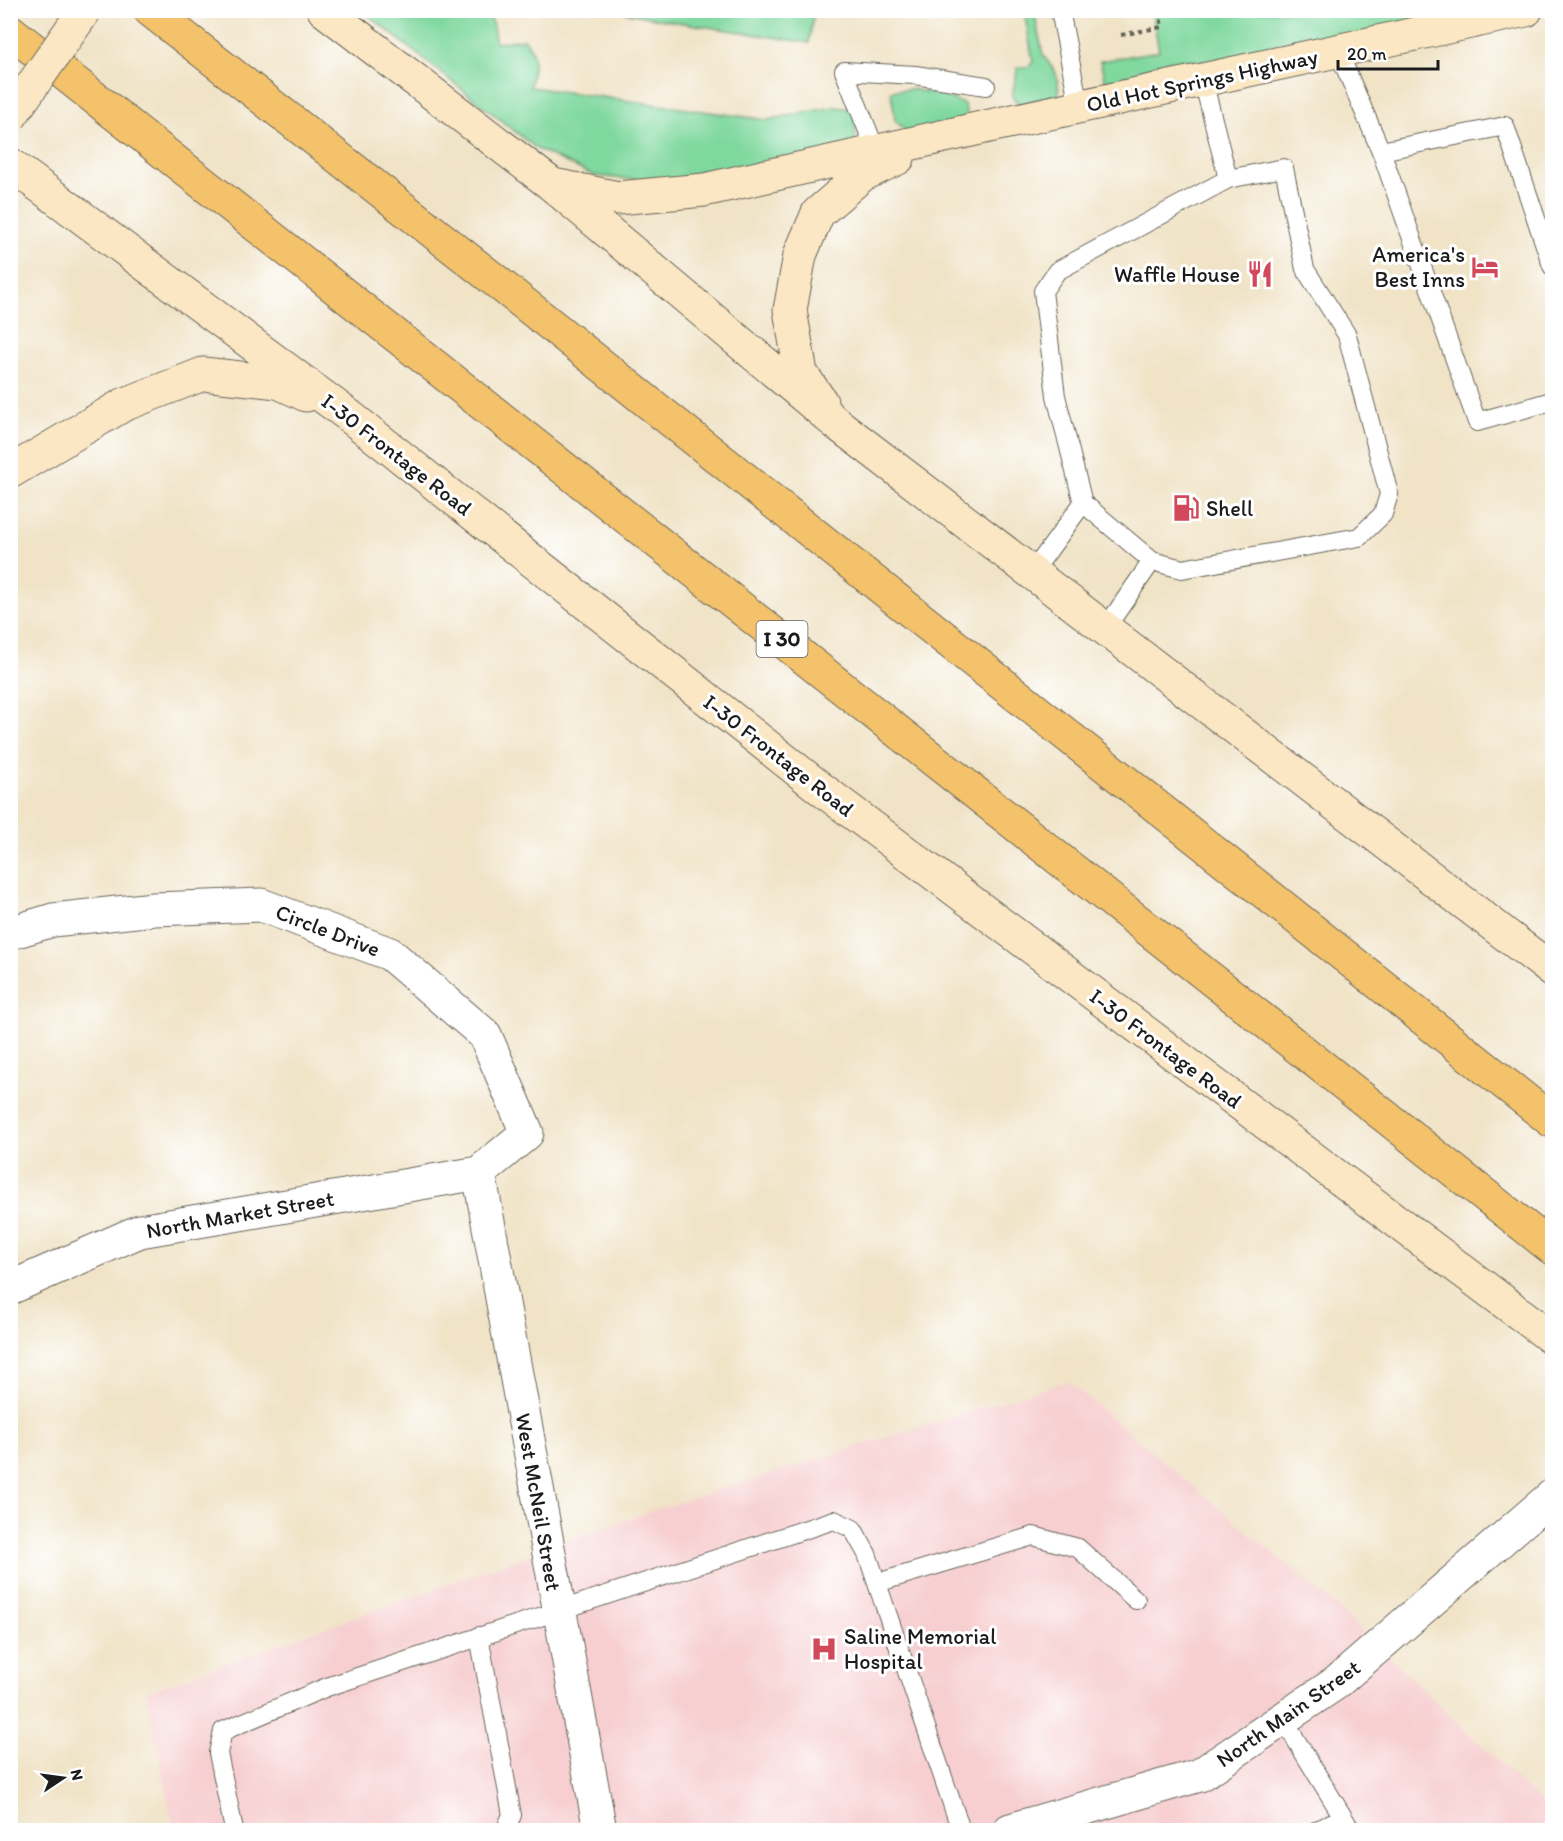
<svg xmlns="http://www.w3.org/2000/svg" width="1563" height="1841" viewBox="0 0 1563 1841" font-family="Itim,sans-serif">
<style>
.built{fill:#f7cfd0}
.green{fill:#7fd89e;stroke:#4e7a5d;stroke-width:1.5}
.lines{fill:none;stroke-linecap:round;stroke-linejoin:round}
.service-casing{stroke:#666258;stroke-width:20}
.minor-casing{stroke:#666258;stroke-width:35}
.secondary-casing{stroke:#666258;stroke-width:35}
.motorway-casing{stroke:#666258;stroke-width:35}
.path{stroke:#666258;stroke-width:4;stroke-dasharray:4.5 4.5;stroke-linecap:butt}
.service{stroke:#fff;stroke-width:18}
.minor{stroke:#fff;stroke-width:33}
.secondary{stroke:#fbe7c3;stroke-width:33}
.motorway{stroke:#f4c26a;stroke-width:33}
.secondary-bridge-casing{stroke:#666258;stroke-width:35;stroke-linecap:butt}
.secondary-bridge{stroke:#fbe7c3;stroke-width:33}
.labels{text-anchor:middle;stroke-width:6;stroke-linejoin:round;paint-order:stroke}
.shield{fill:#fff;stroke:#606060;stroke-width:1.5}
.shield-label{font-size:21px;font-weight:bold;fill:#1c1c1c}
.street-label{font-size:22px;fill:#1c1c1c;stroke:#fff}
.poi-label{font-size:22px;fill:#1c1c1c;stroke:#fff;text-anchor:end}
</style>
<rect width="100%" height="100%" fill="#fff"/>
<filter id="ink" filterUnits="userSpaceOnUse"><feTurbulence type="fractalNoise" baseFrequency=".0167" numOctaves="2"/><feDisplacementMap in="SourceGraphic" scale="12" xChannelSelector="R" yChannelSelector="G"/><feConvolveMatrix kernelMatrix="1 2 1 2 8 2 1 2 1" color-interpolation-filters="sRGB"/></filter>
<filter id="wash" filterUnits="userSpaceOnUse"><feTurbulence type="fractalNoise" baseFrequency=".008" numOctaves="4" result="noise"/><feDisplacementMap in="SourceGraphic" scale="24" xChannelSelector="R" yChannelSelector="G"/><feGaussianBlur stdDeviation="1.35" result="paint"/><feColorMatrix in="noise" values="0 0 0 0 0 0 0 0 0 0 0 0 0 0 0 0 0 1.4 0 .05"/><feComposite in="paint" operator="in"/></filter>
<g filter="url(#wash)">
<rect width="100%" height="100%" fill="#f0e3c6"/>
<!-- built -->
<path class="built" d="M 1068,1381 L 1335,1605 L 1552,1813 L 1552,1830 L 174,1830 L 146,1692 L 645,1513 Z"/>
<!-- green -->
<path class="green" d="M 363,11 L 490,11 L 496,43 L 524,39 C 539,55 532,68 530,87 L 767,120 L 833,107 L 848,108 L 855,115 L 856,138 L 847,153 L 717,181 L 627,179 L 595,176 L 537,149 Z
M 619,11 L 814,11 L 809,43 L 658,19 Z
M 1024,11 L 1034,11 L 1043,55 L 1056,73 L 1059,91 L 1055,104 L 1023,111 L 1012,96 L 1018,67 L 1028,67 L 1033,62 Z
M 1152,11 L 1457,11 L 1115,92 L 1105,81 L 1100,61 L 1159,51 Z
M 912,89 L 946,96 L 964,104 L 967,113 L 962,122 L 908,134 L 895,120 L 891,91 Z"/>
</g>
<g filter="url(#ink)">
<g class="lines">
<defs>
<path id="service" d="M 1060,10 L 1079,106
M 1338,51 L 1381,151 L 1477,422 L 1552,401
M 1203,80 L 1228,179 L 1057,271 L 1043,291 L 1056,396 L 1083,503 L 1152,561 L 1182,569 L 1359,537 L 1383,514 L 1389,494 L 1347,335 L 1305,269 L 1284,168 L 1228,179
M 876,151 L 844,71 L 915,75 L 986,86
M 1381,151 L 1505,126 L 1552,266
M 1032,573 L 1083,503
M 1105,629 L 1152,561
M 877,1583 L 1033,1536 L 1078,1548 L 1136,1600
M 479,1636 L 512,1815 L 505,1830
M 1283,1719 L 1351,1830
M 234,1830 L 218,1753 L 223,1731 L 327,1687 L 834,1520 L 853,1529 L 867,1554 L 961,1830
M 1317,1830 L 1343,1817"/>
<path id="minor" d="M 10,933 L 53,920 L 154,909 L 261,905 L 390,954 L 485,1035 L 527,1133 L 479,1173 L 140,1231 L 10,1288
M 479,1173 L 600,1830
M 1010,1830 L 1200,1775 L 1336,1683 L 1552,1496"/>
<path id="secondary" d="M 324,10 L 551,184 L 836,423 L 1552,970
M 10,164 L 348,415 L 820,788 L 1552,1338
M 553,185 L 618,198 L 704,190 L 994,125 L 1526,10
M 821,402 L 801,373 L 790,310 L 800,255 L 818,213 L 862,175 L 898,158
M 10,472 L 123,405 L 203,374 L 278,382 L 306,395"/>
<path id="motorway" d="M 150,10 L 492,278 L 1552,1121
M 10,31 L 1552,1248"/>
</defs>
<!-- service casing -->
<use href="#service" class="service-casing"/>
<!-- minor casing -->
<use href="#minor" class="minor-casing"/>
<!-- secondary casing -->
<use href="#secondary" class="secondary-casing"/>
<!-- motorway casing -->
<use href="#motorway" class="motorway-casing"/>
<!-- path -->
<path class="path" d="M 1121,35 L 1162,27 L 1159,10"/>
<!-- service -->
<use href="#service" class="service"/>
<!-- minor -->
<use href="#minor" class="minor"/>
<!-- secondary -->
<use href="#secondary" class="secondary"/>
<!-- motorway -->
<use href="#motorway" class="motorway"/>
<defs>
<path id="secondary-bridge" d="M 10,117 L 85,10"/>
</defs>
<!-- secondary-bridge casing -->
<use href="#secondary-bridge" class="secondary-bridge-casing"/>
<!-- secondary-bridge -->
<use href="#secondary-bridge" class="secondary-bridge"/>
</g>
</g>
<!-- icons -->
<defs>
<symbol id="hotel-bare" viewBox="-9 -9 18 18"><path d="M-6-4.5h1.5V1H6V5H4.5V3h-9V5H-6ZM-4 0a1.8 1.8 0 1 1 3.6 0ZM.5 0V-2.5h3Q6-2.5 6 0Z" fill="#d1495b" stroke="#fff" stroke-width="2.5" paint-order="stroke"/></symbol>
<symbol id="restaurant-bare" viewBox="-9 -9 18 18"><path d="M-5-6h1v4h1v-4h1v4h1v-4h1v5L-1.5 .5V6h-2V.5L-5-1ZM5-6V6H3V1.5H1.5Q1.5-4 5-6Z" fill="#d1495b" stroke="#fff" stroke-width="2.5" paint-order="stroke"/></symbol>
<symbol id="fuel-bare" viewBox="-9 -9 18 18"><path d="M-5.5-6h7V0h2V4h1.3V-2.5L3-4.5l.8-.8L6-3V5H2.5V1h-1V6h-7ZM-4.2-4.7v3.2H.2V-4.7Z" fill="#d1495b" stroke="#fff" stroke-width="2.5" paint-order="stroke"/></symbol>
<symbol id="hospital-bare" viewBox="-9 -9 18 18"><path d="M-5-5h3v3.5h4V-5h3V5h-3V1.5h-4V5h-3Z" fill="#d1495b" stroke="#fff" stroke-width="2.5" paint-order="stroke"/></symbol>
</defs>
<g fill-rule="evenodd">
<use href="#hotel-bare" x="1466" y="248" width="38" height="38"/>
<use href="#restaurant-bare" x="1241" y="255" width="38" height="38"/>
<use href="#fuel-bare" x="1167" y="489" width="38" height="38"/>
<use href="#hospital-bare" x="805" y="1630" width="38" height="38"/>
</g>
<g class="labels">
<!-- shield labels -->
<rect class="shield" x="756.5" y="621" width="51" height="36" rx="4.5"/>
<g class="shield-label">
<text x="782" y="646">I 30</text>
</g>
<!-- street labels -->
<g class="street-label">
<text transform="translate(1202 80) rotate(-12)" y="8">Old Hot Springs Highway</text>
<text transform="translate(397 454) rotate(38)" y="8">I-30 Frontage Road</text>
<text transform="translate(779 755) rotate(38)" y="8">I-30 Frontage Road</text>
<text transform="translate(328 930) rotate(21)" y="8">Circle Drive</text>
<text transform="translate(1166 1048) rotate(37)" y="8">I-30 Frontage Road</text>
<text transform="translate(240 1214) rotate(-10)" y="8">North Market Street</text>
<text transform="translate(539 1502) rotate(80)" y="8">West McNeil Street</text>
<text transform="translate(1288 1713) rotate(-35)" y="8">North Main Street</text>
</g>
<!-- poi labels -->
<g class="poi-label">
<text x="1465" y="262">America's<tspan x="1465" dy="25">Best Inns</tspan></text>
<text x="1240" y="282">Waffle House</text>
<text x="1206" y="516" text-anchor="start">Shell</text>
<text x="844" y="1644" text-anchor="start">Saline Memorial<tspan x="844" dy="25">Hospital</tspan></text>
</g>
</g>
<!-- margin -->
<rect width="1563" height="1841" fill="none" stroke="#fff" stroke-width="36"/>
<!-- north arrow -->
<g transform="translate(63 1778) rotate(77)" stroke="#ffffff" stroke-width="4.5" paint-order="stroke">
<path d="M0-4.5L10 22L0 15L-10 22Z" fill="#1c1c1c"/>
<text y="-9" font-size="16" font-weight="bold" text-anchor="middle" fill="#1c1c1c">N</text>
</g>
<!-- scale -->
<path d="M1338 60v9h100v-9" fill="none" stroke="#1c1c1c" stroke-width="3"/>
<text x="1347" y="60" font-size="18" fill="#1c1c1c" stroke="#ffffff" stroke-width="4.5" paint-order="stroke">20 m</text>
</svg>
